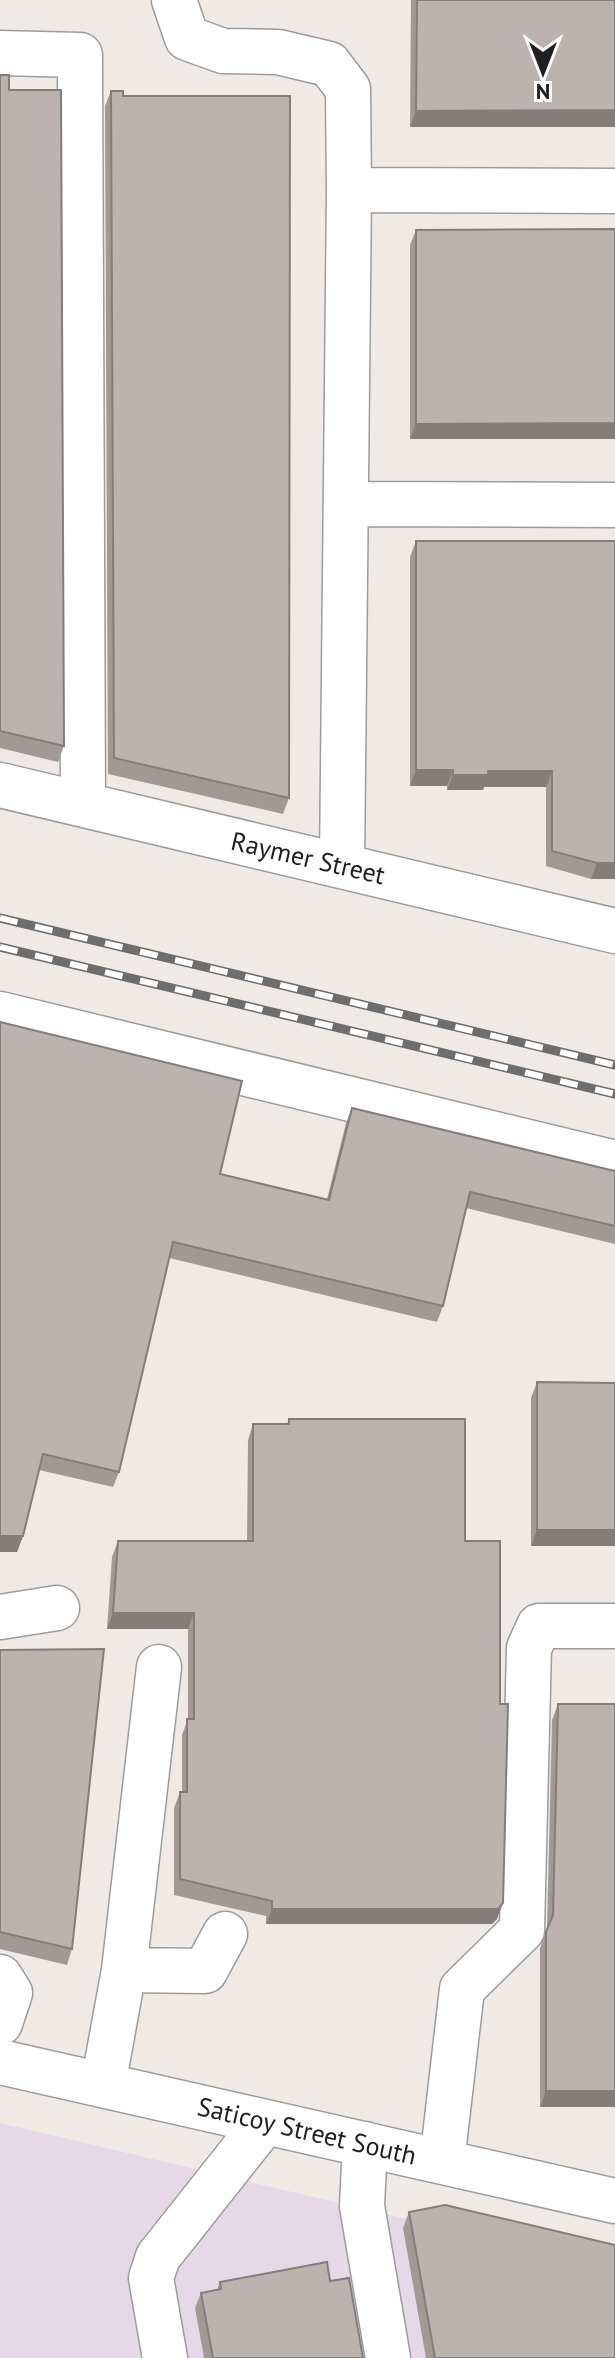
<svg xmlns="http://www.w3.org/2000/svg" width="615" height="2358" viewBox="0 0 615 2358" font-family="'PT Sans',sans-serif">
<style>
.industrial{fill:#e7d8e7}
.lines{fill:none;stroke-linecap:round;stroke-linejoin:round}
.minor-casing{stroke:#9c9c9c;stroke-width:47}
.minor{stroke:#fff;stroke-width:44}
.rail-casing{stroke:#6d6d6d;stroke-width:9}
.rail{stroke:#fff;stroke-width:6;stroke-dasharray:18;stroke-linecap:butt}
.wall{fill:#a29996}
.shaded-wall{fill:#847d7a}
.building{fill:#bcb2af;stroke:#847d7a;stroke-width:2}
.labels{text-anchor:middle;stroke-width:8;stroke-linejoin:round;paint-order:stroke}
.street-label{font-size:26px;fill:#1f1f1f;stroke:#fff}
</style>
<rect width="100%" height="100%" fill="#efeae6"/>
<!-- industrial -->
<path class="industrial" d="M 0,2123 L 615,2268 L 615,2358 L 0,2358 Z"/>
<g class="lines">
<defs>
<path id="minor" d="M 174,0 L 187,38 L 223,51 L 278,52 L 329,64 L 348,89 L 349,190 L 615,191
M 0,53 L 80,55 L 83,804
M 346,504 L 615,505
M 0,785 L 615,931
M 342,866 L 349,190
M 0,1014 L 615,1163
M 0,1617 L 57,1608
M 124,1970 L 205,1971 L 225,1934
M 0,1977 L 10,1993 L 0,2023
M 0,2062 L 615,2201
M 103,2085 L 124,1970 L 159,1667
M 365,2144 L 362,2206 L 388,2358
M 442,2162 L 462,1989 L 522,1930 L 529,1648 L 539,1626 L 615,1626
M 165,2358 L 151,2278 L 158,2257 L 265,2122"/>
</defs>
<!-- minor casing -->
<use href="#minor" class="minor-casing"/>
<!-- minor -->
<use href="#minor" class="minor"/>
<defs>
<path id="rail" d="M 0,918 L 615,1065
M 0,947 L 615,1094"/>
</defs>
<!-- rail casing -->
<use href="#rail" class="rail-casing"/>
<!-- rail -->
<use href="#rail" class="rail"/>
</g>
<!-- wall -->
<path class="wall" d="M 411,0 L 615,0 L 410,127 Z
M 0,75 L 9,90 L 64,746 L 58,762 L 0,748 Z
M 111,91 L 289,798 L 283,814 L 108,774 L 105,106 Z
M 615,229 L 410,439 L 410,245 L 416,230 Z
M 416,541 L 615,879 L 591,879 L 546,866 L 546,787 L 484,787 L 483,790 L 447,790 L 447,786 L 410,786 L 410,557 Z
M 0,1022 L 220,1174 L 327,1199 L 346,1123 L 352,1108 L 615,1171 L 615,1244 L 466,1208 L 443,1306 L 437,1322 L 169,1258 L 119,1472 L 113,1487 L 39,1470 L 23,1536 L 17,1552 L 0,1552 Z
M 537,1382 L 615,1546 L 531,1546 L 531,1398 Z
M 289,1419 L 465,1541 L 497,1919 L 492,1924 L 266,1924 L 266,1916 L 174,1895 L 174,1808 L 180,1792 L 182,1792 L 182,1735 L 188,1719 L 188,1629 L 107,1629 L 112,1557 L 118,1541 L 247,1541 L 248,1440 L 253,1424 L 287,1424 Z
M 0,1650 L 72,1949 L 67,1965 L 0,1949 Z
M 558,1704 L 615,2107 L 540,2107 L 540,1948 L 547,1928 L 552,1720 Z
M 409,2212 L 615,2358 L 426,2358 L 403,2228 Z
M 330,2281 L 363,2358 L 204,2358 L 195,2308 L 201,2293 L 217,2290 L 220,2282 Z"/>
<!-- shaded-wall -->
<path class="shaded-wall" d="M 615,110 L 615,127 L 410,127 L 416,111 Z
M 615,423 L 615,439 L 410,439 L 416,424 Z
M 416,770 L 453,770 L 447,786 L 410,786 Z
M 488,771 L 552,771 L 546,787 L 484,787 L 483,790 L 447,790 L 453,775 Z
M 597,863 L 615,863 L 615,879 L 591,879 Z
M 537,1530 L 615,1530 L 615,1546 L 531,1546 Z
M 0,1536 L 23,1536 L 17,1552 L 0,1552 Z
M 113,1613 L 194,1613 L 188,1629 L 107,1629 Z
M 503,1903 L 497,1919 L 492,1924 L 266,1924 L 272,1909 Z
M 546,2091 L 615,2091 L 615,2107 L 540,2107 Z"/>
<!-- building -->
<path class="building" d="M 417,0 L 615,0 L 615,110 L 416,111 Z
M 0,75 L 9,75 L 9,90 L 61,90 L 64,746 L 0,731 Z
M 111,91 L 123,91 L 123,96 L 290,96 L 289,798 L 114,758 Z
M 615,229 L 615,423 L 416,424 L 416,230 Z
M 416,541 L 615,541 L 615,863 L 597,863 L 552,851 L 552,771 L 488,771 L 488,775 L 453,775 L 453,770 L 416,770 Z
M 0,1022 L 242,1081 L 220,1174 L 329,1200 L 352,1108 L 615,1171 L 615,1226 L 470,1192 L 443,1306 L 173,1242 L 119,1472 L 43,1454 L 23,1536 L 0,1536 Z
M 537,1382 L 615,1383 L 615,1530 L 537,1530 Z
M 289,1419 L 465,1419 L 465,1541 L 500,1541 L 500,1704 L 508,1704 L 503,1903 L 498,1909 L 272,1909 L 272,1901 L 180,1879 L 180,1792 L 187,1792 L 187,1719 L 194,1719 L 194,1613 L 113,1613 L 118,1541 L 253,1541 L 253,1424 L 289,1424 Z
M 104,1649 L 72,1949 L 0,1932 L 0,1650 Z
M 558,1704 L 615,1704 L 615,2091 L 546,2091 L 546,1932 L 553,1915 Z
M 445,2205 L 615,2245 L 615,2358 L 435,2358 L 409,2212 Z
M 327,2262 L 330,2281 L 349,2278 L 363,2358 L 213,2358 L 201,2293 L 221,2289 L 220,2282 Z"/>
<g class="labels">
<!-- street labels -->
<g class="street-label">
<text transform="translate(308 858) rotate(13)" y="9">Raymer Street</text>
<text transform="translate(307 2131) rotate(13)" y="9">Saticoy Street South</text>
</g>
</g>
<!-- north arrow -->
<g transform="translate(543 72) rotate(180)" stroke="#ffffff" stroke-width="6" paint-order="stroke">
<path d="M0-6L14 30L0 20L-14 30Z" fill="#1f1f1f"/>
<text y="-12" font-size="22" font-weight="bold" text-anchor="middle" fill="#1f1f1f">N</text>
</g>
</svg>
